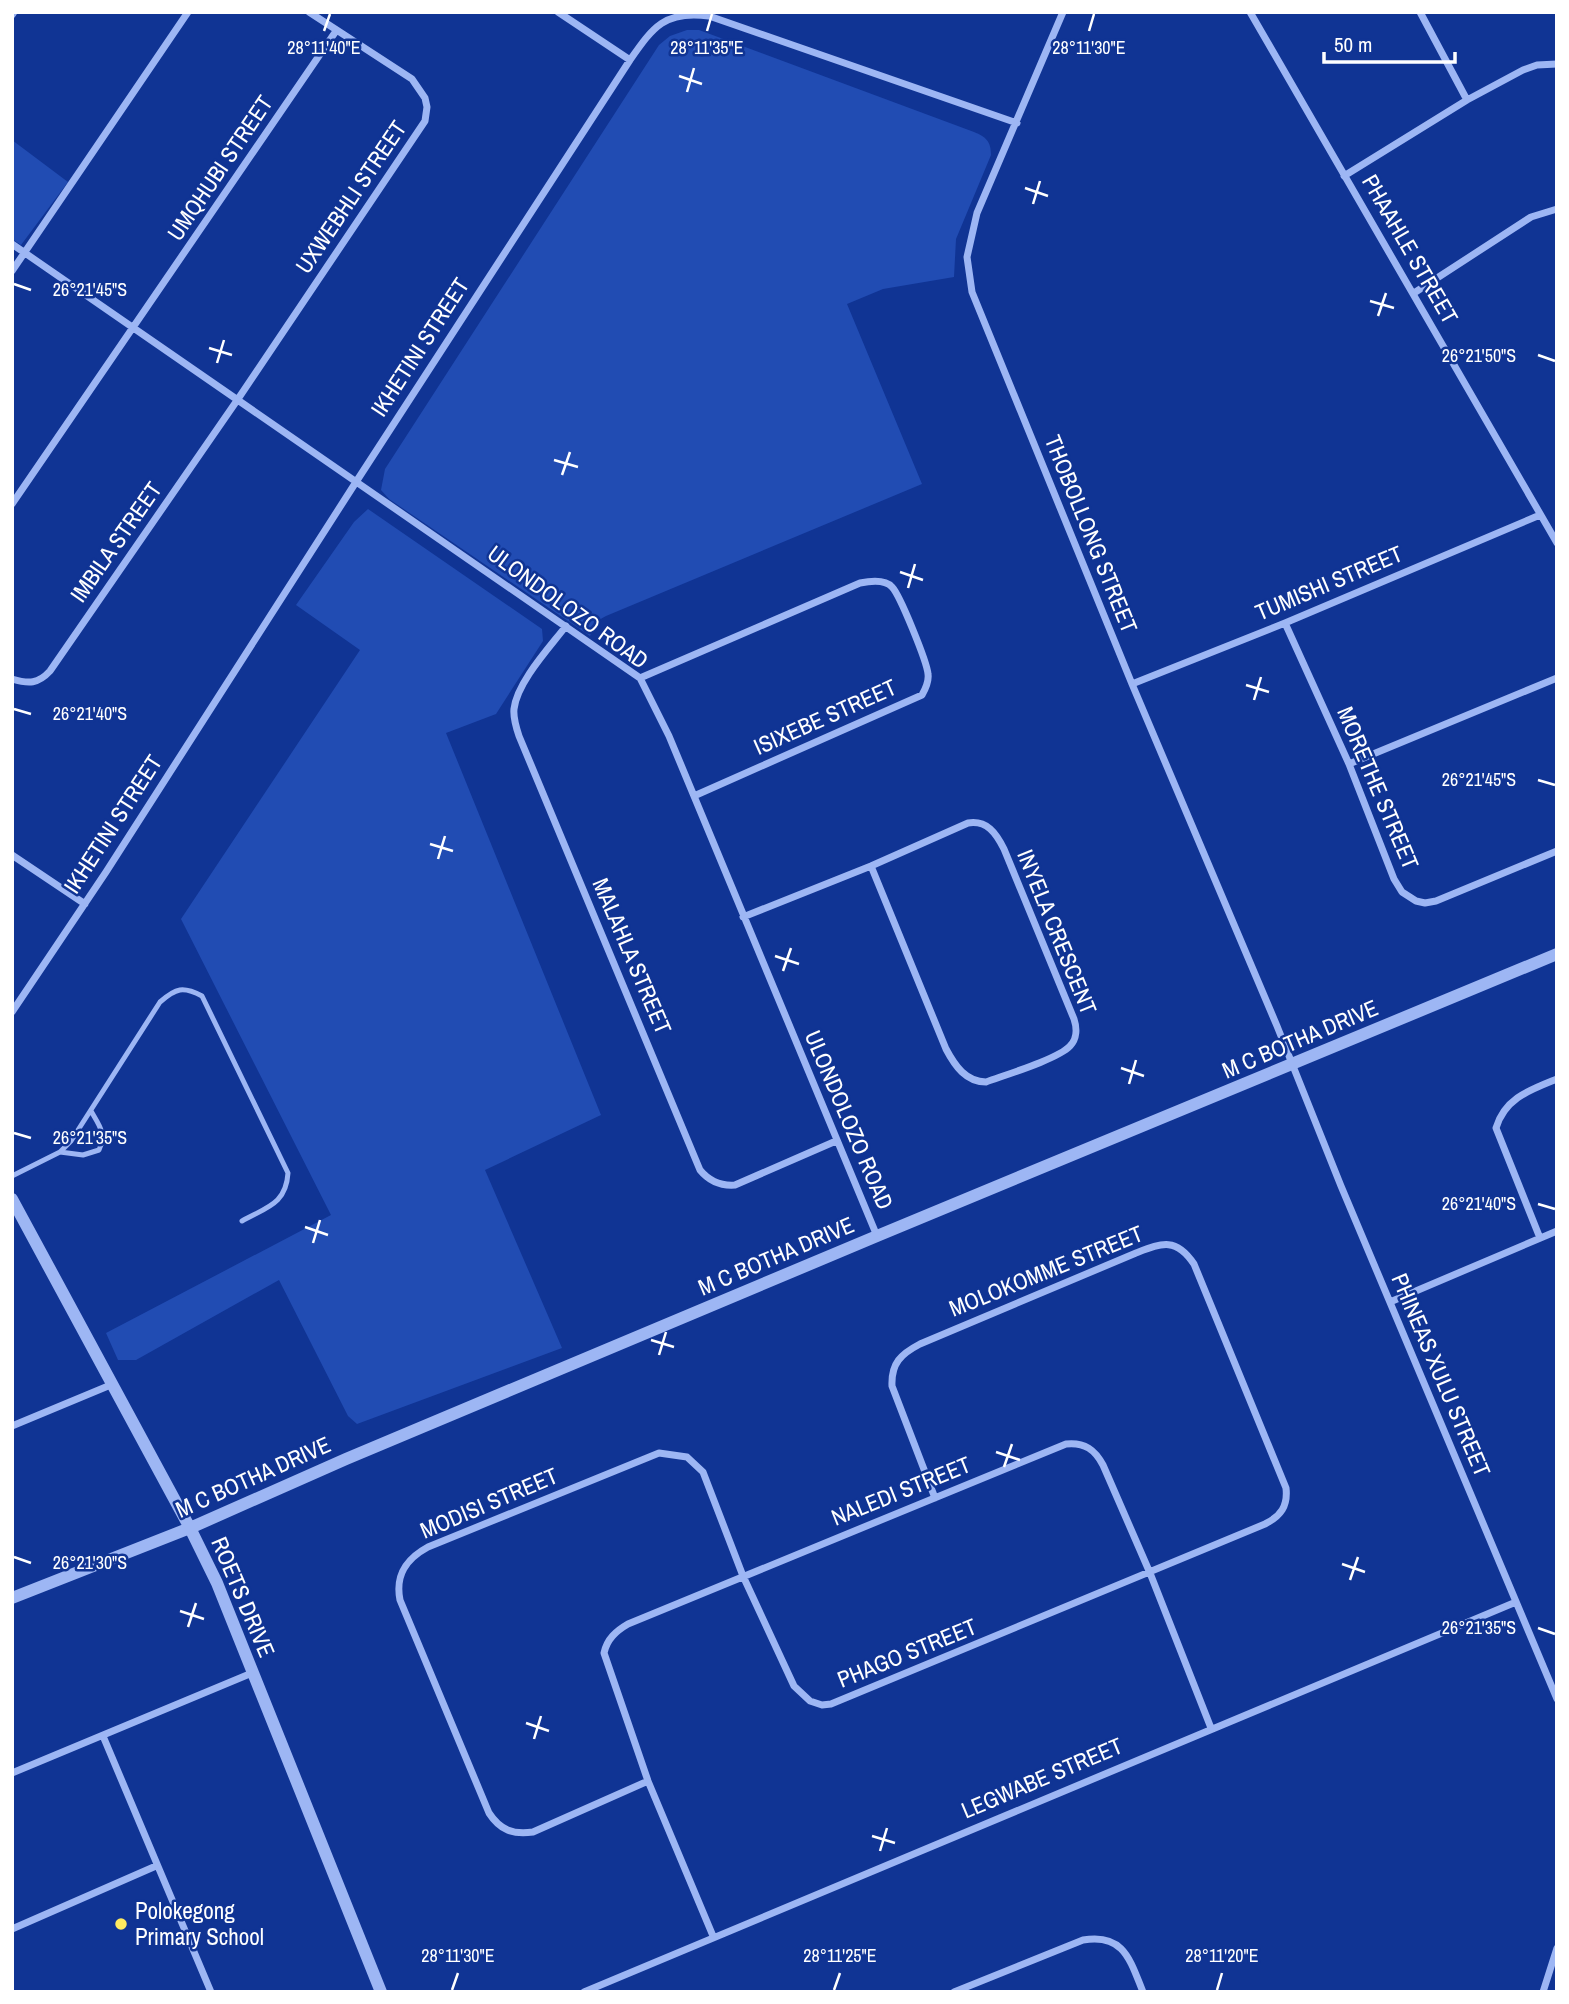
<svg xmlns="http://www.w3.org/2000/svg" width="1569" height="2004" viewBox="0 0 1569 2004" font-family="'Archivo Narrow',sans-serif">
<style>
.green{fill:#214cb3}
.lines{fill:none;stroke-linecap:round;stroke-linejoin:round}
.service{stroke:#9db6f4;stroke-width:5}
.minor{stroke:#9db6f4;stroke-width:7}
.tertiary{stroke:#9db6f4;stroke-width:12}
.ticks{fill:none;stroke:#fff;stroke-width:2.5}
.poi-dot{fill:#ffeb60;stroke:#103494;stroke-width:2.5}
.labels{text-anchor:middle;stroke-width:5;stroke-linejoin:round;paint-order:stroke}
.street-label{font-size:23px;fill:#fff;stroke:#103494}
.poi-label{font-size:23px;fill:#fff;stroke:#103494;text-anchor:start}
.ticks-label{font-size:18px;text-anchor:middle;fill:#fff;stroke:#103494;stroke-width:5;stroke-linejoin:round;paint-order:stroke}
</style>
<rect width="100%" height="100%" fill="#103494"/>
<!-- green -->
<path class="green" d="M 687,30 L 699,30 L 974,132 C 986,137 991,141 991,155 L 956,239 L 954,277 L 883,289 L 847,304 L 922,484 L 606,616 L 597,621 L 590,636 L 389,499 L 381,490 L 385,469 L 659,45 L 670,36 Z
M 12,140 L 68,182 L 21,245 L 12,239 Z
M 368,509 L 542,629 L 543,641 L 496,714 L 446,733 L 601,1115 L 485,1170 L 562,1348 L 357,1424 L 348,1416 L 279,1280 L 136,1360 L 118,1360 L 106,1333 L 331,1215 L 181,919 L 360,650 L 296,605 L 354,522 Z"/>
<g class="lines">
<!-- service -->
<path class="service" d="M 60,1152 L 83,1155 L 99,1150 C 107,1134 99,1125 91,1111
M 12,1176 L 60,1152 L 71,1141 L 160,1002 C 176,988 183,986 202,996 L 288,1173 C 286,1204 267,1207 242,1221"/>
<!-- minor -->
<path class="minor" d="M 558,12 L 630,60
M 1063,12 L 977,213 L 967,257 L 972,292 L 1132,684 L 1277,1026 L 1341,1186 L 1557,1699
M 1250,12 L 1557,543
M 1420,12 L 1467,100
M 12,15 L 14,12
M 1344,176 L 1467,100 L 1523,70 L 1537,65 L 1557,64
M 12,244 L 640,678 L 669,736 L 877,1236
M 12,271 L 188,12
M 1414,293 L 1531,217 L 1557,209
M 12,504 L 336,31
M 1285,623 L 1349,764 L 1394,879 L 1402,892 L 1416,901 L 1425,903 L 1436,901 L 1557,851
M 566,626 C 550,647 517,682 514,709 C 513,718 516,727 519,736 L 700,1170 C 709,1181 721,1186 735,1185 L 836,1141
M 640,678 L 860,583 C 870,581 885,579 892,587 C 900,595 927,662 928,674 C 929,681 926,688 922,695 L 694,796
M 12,679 C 29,684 38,684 50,671 L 238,399 L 425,121 L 427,107 L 425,98 L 412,79 L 309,12
M 1132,684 L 1285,623 L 1540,515
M 1349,764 L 1557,678
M 12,855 L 85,904
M 743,917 L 871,866 L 968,823 C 987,820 996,833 1004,849 L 1074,1019 C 1077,1028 1077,1039 1070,1046 C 1058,1059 1005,1075 986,1082 C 966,1082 955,1066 946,1049 L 871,866
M 12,1012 L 106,872 L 356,482 L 630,60 C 653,27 665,10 709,16 L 1017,123
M 1540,1238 L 1496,1128 C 1505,1098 1530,1090 1557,1079
M 1390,1302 L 1557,1231
M 12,1426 L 113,1384
M 103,1736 L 211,1992
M 12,1773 L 252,1673
M 648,1781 L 533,1832 C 513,1835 500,1830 489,1813 L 400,1600 C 395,1575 406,1559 428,1547 L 659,1453 L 687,1457 L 703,1472 L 743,1576 L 794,1686 L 810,1701 L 822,1705 L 831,1704 L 1265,1524 C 1281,1516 1288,1506 1286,1488 L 1194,1264 C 1176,1237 1162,1243 1136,1253 L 920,1344 C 901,1354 891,1363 892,1386 L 935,1498
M 12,1929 L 156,1866
M 713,1936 L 648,1781 L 604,1653 C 607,1639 616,1631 628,1624 L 1066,1444 C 1085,1442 1095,1450 1103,1465 L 1150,1573 L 1211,1728
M 584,1992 L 1516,1602
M 954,1992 L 1083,1940 C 1124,1933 1130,1960 1143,1992
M 1543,1992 L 1557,1948"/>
<!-- tertiary -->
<path class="tertiary" d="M 12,1199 L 190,1528 L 217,1583 L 381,1992
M 12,1598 L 190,1528 L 346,1459 L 877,1236 L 1557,954"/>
</g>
<!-- ticks -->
<path class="ticks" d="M 324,31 L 330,14M 707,31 L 712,14M 1089,31 L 1094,14M 679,76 L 702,84M 687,92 L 694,68M 1025,188 L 1048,196M 1033,204 L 1040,181M 14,284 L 31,290M 1370,301 L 1394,308M 1378,316 L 1386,293M 209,348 L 232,355M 1538,355 L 1555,361M 217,363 L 224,340M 554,460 L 578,467M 562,475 L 570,452M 900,572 L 923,580M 908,588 L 915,564M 1246,685 L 1269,692M 1254,700 L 1261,677M 14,709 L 31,714M 1538,780 L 1555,785M 430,844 L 453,851M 438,859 L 445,836M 775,956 L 799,964M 783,971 L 791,948M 1121,1068 L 1144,1076M 1129,1084 L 1136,1060M 14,1133 L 31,1138M 1538,1204 L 1555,1209M 305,1227 L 328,1235M 313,1243 L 320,1220M 651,1340 L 674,1347M 659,1355 L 666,1332M 996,1452 L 1020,1460M 1004,1467 L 1012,1444M 14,1557 L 31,1563M 1342,1564 L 1365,1572M 1350,1580 L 1358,1557M 180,1611 L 204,1619M 188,1627 L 196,1603M 1538,1628 L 1555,1634M 526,1723 L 549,1731M 534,1739 L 541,1716M 872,1836 L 895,1843M 880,1851 L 887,1828M 452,1990 L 458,1973M 834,1990 L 840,1973M 1217,1990 L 1222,1973"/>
<!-- markers -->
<circle class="poi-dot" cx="121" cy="1924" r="7"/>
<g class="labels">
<!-- street labels -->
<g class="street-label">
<text transform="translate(220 168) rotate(-56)" y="8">UMQHUBI STREET</text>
<text transform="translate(351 197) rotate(-56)" y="8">UXWEBHLI STREET</text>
<text transform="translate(1410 249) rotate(60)" y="8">PHAAHLE STREET</text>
<text transform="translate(420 347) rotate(-57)" y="8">IKHETINI STREET</text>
<text transform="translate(1091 534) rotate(68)" y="8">THOBOLLONG STREET</text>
<text transform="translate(116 542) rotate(-55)" y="8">IMBILA STREET</text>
<text transform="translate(1329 583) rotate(-23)" y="8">TUMISHI STREET</text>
<text transform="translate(568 607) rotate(36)" y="8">ULONDOLOZO ROAD</text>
<text transform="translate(825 717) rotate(-24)" y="8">ISIXEBE STREET</text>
<text transform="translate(1378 788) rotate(67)" y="8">MORETHE STREET</text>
<text transform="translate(113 824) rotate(-57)" y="8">IKHETINI STREET</text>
<text transform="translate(1057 932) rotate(68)" y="8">INYELA CRESCENT</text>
<text transform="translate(632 956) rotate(67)" y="8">MALAHLA STREET</text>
<text transform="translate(1300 1039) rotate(-23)" y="8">M C BOTHA DRIVE</text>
<text transform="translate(849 1120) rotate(67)" y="8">ULONDOLOZO ROAD</text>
<text transform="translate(776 1256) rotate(-23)" y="8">M C BOTHA DRIVE</text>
<text transform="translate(1046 1271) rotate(-22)" y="8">MOLOKOMME STREET</text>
<text transform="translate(1441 1375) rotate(67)" y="8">PHINEAS XULU STREET</text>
<text transform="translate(253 1477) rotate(-24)" y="8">M C BOTHA DRIVE</text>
<text transform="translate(901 1491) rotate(-22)" y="8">NALEDI STREET</text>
<text transform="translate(489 1503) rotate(-23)" y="8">MODISI STREET</text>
<text transform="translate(243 1597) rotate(67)" y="8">ROETS DRIVE</text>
<text transform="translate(907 1653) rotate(-22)" y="8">PHAGO STREET</text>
<text transform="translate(1042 1778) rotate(-23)" y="8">LEGWABE STREET</text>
</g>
<!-- poi labels -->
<g class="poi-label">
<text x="135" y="1919">Polokegong<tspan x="135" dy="26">Primary School</tspan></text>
</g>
</g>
<g class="ticks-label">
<text x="324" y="54">28°11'40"E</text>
<text x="707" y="54">28°11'35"E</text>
<text x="1089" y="54">28°11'30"E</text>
<text x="90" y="296">26°21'45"S</text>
<text x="1479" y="362">26°21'50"S</text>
<text x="90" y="720">26°21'40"S</text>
<text x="1479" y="786">26°21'45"S</text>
<text x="90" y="1144">26°21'35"S</text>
<text x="1479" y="1210">26°21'40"S</text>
<text x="90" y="1569">26°21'30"S</text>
<text x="1479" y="1634">26°21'35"S</text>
<text x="458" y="1962">28°11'30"E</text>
<text x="840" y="1962">28°11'25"E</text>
<text x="1222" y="1962">28°11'20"E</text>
</g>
<!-- border -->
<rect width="1569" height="2004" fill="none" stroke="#ffffff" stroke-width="28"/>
<!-- scale -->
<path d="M1324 52v10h131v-10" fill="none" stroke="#ffffff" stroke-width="3.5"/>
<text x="1334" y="52" font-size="21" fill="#ffffff" stroke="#103494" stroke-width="5" paint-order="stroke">50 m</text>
</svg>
